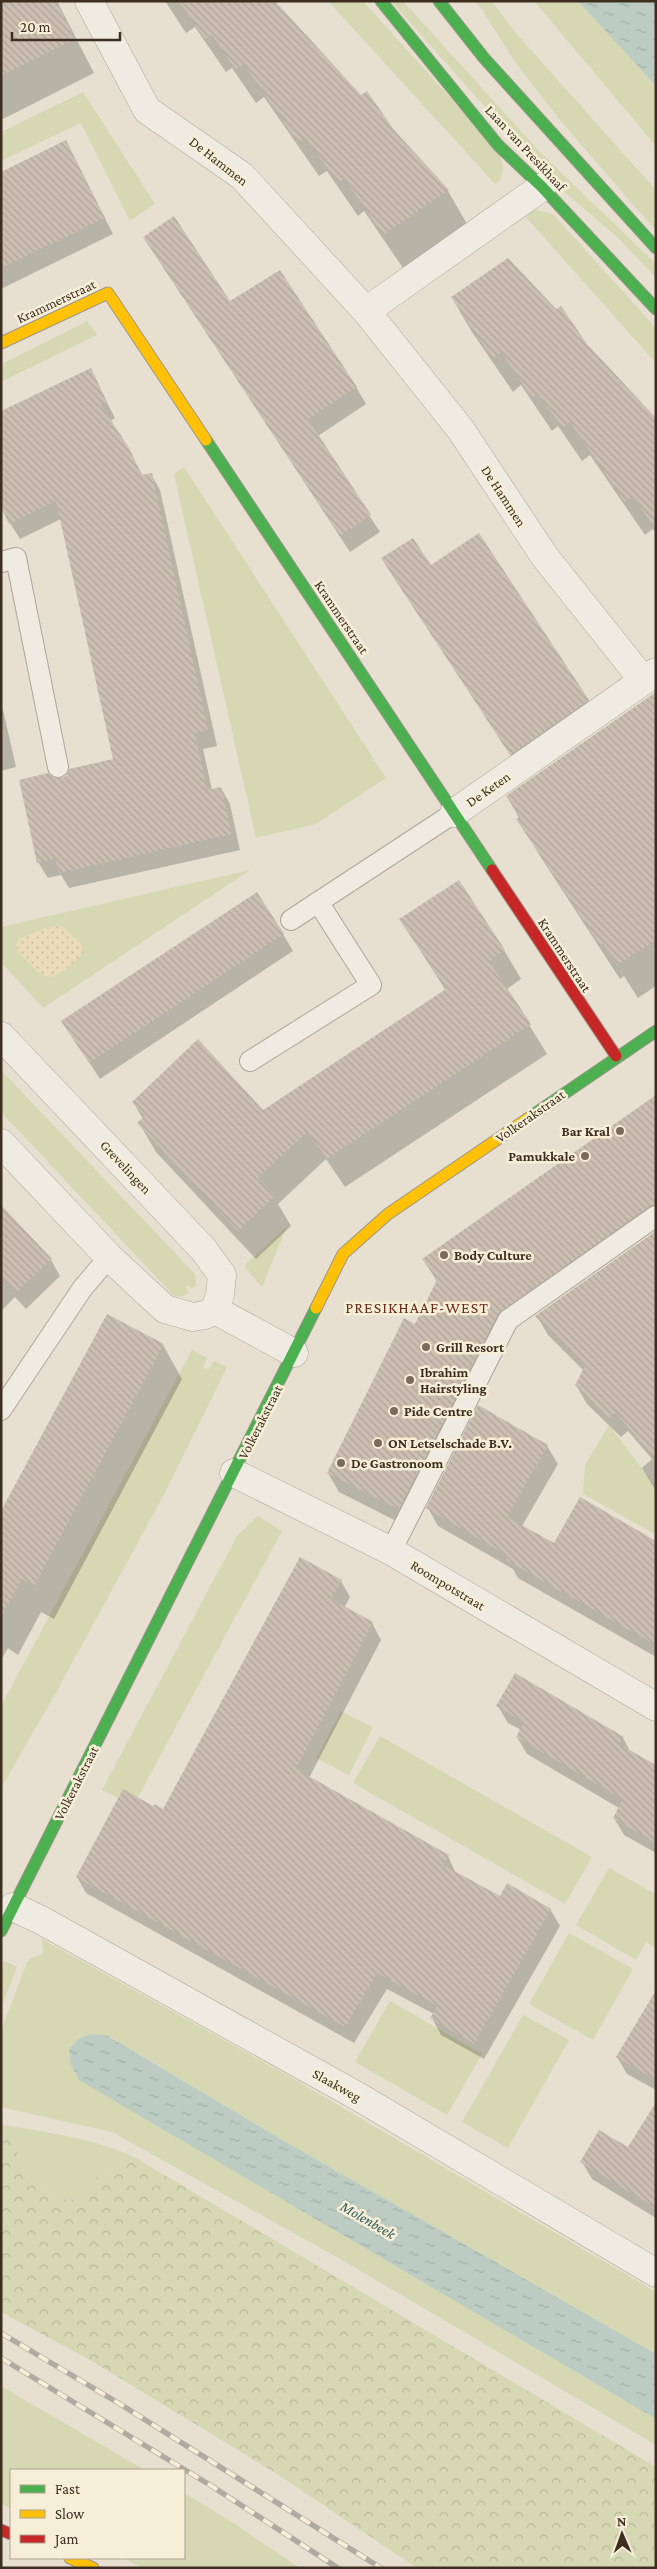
<svg xmlns="http://www.w3.org/2000/svg" width="657" height="2569" viewBox="0 0 657 2569" font-family="'Crimson Pro',serif">
<style>
.grass{fill:#d6d7b3}
.forest{fill:url(#forest-crowns)}
.sand{fill:url(#sand-dots)}
.water{fill:url(#water-ripples)}
.shadow{fill:#0003}
.building{fill:url(#building-back-hatch)}
.lines{fill:none;stroke-linecap:round;stroke-linejoin:round}
.lane-casing{stroke:#ada599;stroke-width:22}
.street-casing{stroke:#ada599;stroke-width:29}
.fast-casing{stroke:#9c958a;stroke-width:13}
.slow-casing{stroke:#9c958a;stroke-width:13}
.jam-casing{stroke:#9c958a;stroke-width:13}
.lane{stroke:#efebe3;stroke-width:20}
.street{stroke:#efebe3;stroke-width:28}
.fast{stroke:#4caf50;stroke-width:11}
.slow{stroke:#ffc107;stroke-width:11}
.jam{stroke:#c62828;stroke-width:11}
.rail-casing{stroke:#afaaa2;stroke-width:5.5}
.rail{stroke:#f7eed8;stroke-width:4;stroke-dasharray:11;stroke-linecap:butt}
.poi-dot{fill:#786c5e;stroke:#f7eed8;stroke-width:2}
.labels{text-anchor:middle;stroke-width:5;stroke-linejoin:round;paint-order:stroke}
.street-label{font-size:14px;fill:#3d2e20;stroke:#f7eed8}
.poi-label{font-size:14px;font-weight:bold;fill:#3d2e20;stroke:#f7eed8;text-anchor:start}
.water-label{font-size:15px;font-style:italic;fill:#2f5d5a;stroke:#f7eed8}
.quarter-label{font-size:16px;letter-spacing:1px;fill:#6b2e1e;stroke:#f7eed8}
</style>
<defs>
<pattern id="forest-crowns" width="20" height="18" patternUnits="userSpaceOnUse" patternTransform="scale(1.25)"><rect width="20" height="18" fill="#d6d7b3"/><path d="M2 6a3 3 0 1 1 6 0M12 15a3 3 0 1 1 6 0" fill="none" stroke="#b9b99a"/></pattern>
<pattern id="sand-dots" width="8" height="8" patternUnits="userSpaceOnUse" patternTransform="scale(1.25)"><rect width="8" height="8" fill="#eadcb9"/><path d="M2 2h.1M6 6h.1" fill="none" stroke="#cabd9f" stroke-width="1.8" stroke-linecap="round"/></pattern>
<pattern id="water-ripples" width="26" height="14" patternUnits="userSpaceOnUse" patternTransform="scale(1.25)"><rect width="26" height="14" fill="#bcccc2"/><path d="M2 4q2-2 4 0t4 0M15 11q2-2 4 0t4 0" fill="none" stroke="#a2b0a6"/></pattern>
<pattern id="building-back-hatch" width="6" height="6" patternUnits="userSpaceOnUse" patternTransform="scale(1.25)"><rect width="6" height="6" fill="#cbbfb2"/><path d="M-1 5l2 2M0 0l6 6M5-1l2 2" fill="none" stroke="#afa499"/></pattern>
</defs>
<rect width="100%" height="100%" fill="#e7e0d1"/>
<!-- grass -->
<path class="grass" d="M 328,1 L 363,1 L 499,152 L 503,167 L 501,179 L 495,184 Z
M 391,1 L 403,1 L 539,151 L 656,264 L 656,278 L 617,237 L 568,195 L 517,143 Z
M 474,1 L 492,1 L 514,31 L 656,190 L 656,231 L 559,119 L 515,62 L 481,8 Z
M 534,1 L 578,1 L 656,86 L 656,146 Z
M 83,92 L 155,204 L 130,221 L 81,123 L 1,161 L 1,132 Z
M 537,210 L 553,214 L 656,328 L 656,363 L 524,215 L 529,211 Z
M 87,321 L 97,335 L 1,382 L 1,364 Z
M 184,467 L 386,778 L 316,824 L 256,838 L 174,474 Z
M 250,870 L 43,1008 L 1,962 L 1,927 Z
M 1,1070 L 195,1274 L 196,1285 L 192,1289 L 188,1285 L 185,1287 L 189,1292 C 184,1297 179,1298 173,1295 L 1,1112 Z
M 287,1226 L 262,1287 L 244,1266 Z
M 192,1350 L 207,1358 L 203,1368 L 209,1369 L 214,1361 L 227,1367 L 168,1487 L 58,1689 L 1,1788 L 1,1706 Z
M 609,1425 L 656,1487 L 656,1535 L 583,1494 L 585,1465 Z
M 258,1516 L 282,1531 L 133,1806 L 102,1790 L 237,1536 Z
M 341,1711 L 373,1727 L 349,1775 L 316,1758 Z
M 380,1736 L 592,1857 L 565,1904 L 353,1783 Z
M 609,1868 L 656,1894 L 656,1948 L 646,1942 L 636,1960 L 576,1925 Z
M 569,1933 L 633,1969 L 593,2040 L 529,2004 Z
M 42,1939 L 287,2075 L 656,2292 L 656,2354 L 279,2138 L 109,2036 L 80,2080 L 656,2419 L 656,2445 L 342,2260 L 112,2132 L 1,2107 L 1,2030 L 27,1963 L 31,1958 L 43,1954 Z
M 4,1961 L 17,1967 L 1,2008 L 1,1967 Z
M 390,2001 L 482,2054 L 447,2115 L 355,2062 Z
M 523,2015 L 569,2040 L 508,2148 L 462,2122 Z
M 4,2125 C 49,2133 95,2138 136,2158 L 96,2178 L 78,2200 L 60,2199 L 32,2184 Z
M 1,2386 L 145,2470 L 11,2470 L 11,2509 L 1,2504 Z
M 184,2493 L 229,2520 L 300,2568 L 143,2568 L 123,2558 L 184,2558 Z"/>
<!-- forest -->
<path class="forest" d="M 1,2124 L 4,2125 L 32,2184 L 60,2199 L 78,2200 L 96,2178 L 136,2158 L 656,2467 L 656,2568 L 417,2568 L 274,2472 L 90,2360 L 1,2312 Z"/>
<!-- sand -->
<path class="sand" d="M 62,926 L 81,944 L 83,953 C 52,987 43,983 16,948 L 18,939 L 47,928 Z"/>
<!-- water -->
<path class="water" d="M 578,1 L 656,1 L 656,86 Z
M 91,2034 L 108,2036 L 279,2138 L 656,2354 L 656,2419 L 79,2080 L 71,2065 L 69,2049 L 80,2038 Z"/>
<!-- shadow -->
<path class="shadow" d="M 1,1 L 57,1 L 94,73 L 1,120 Z
M 165,1 L 274,1 L 448,191 L 467,224 L 403,268 L 364,211 L 358,216 L 327,171 L 319,176 L 264,97 L 256,103 L 232,68 L 226,72 L 195,27 L 186,33 Z
M 66,142 L 113,234 L 1,289 L 1,173 Z
M 144,237 L 230,303 L 356,387 L 366,404 L 318,436 L 380,532 L 350,552 Z
M 452,298 L 586,345 L 656,420 L 656,533 L 653,529 L 645,535 L 590,455 L 582,461 L 558,426 L 552,431 L 521,385 L 513,392 L 472,332 Z
M 90,370 L 115,418 L 110,421 L 143,476 L 151,474 L 160,490 L 217,746 L 203,749 L 212,790 L 221,788 L 230,804 L 240,850 L 69,888 L 61,875 L 48,878 L 38,862 L 53,779 L 61,780 L 115,760 L 61,519 L 20,539 L 10,523 Z
M 430,567 L 588,700 L 597,716 L 521,770 L 392,575 Z
M 656,694 L 656,986 L 638,998 L 624,976 L 620,979 L 538,853 L 507,796 Z
M 1,701 L 16,767 L 1,771 Z
M 401,920 L 504,950 L 521,979 L 507,989 L 547,1054 L 345,1187 L 326,1159 L 278,1204 L 291,1226 L 256,1259 L 156,1152 L 139,1123 L 143,1119 L 133,1102 L 263,1111 L 446,991 Z
M 283,934 L 293,951 L 100,1079 L 63,1022 Z
M 656,1097 L 656,1229 L 512,1330 L 410,1528 L 339,1492 L 328,1473 L 415,1325 L 437,1282 L 424,1259 Z
M 1,1207 L 51,1260 L 60,1276 L 26,1309 L 15,1297 L 1,1311 Z
M 656,1232 L 656,1491 L 642,1468 L 652,1459 L 628,1431 L 621,1437 L 587,1404 L 576,1385 L 584,1371 L 548,1335 L 537,1316 Z
M 163,1345 L 182,1379 L 54,1619 L 41,1612 L 18,1655 L 8,1648 L 1,1660 L 1,1514 Z
M 547,1446 L 558,1464 L 522,1526 L 554,1545 L 656,1542 L 656,1657 L 518,1578 L 513,1569 L 438,1526 L 428,1508 Z
M 341,1581 L 350,1597 L 344,1608 L 372,1623 L 381,1640 L 309,1778 L 448,1856 L 456,1874 L 501,1898 L 550,1909 L 560,1926 L 484,2059 L 441,2035 L 432,2018 L 434,2014 L 387,1989 L 354,2043 L 86,1893 L 77,1877 L 154,1808 L 164,1811 Z
M 498,1706 L 623,1738 L 631,1753 L 656,1767 L 656,1853 L 624,1835 L 614,1818 L 619,1808 L 527,1754 L 517,1737 L 521,1730 L 508,1723 Z
M 656,1992 L 656,2090 L 627,2074 L 617,2057 Z
M 582,2162 L 656,2165 L 656,2218 L 592,2179 Z"/>
<!-- building -->
<path class="building" d="M 1,1 L 56,1 L 75,39 L 1,76 Z
M 179,1 L 275,1 L 361,95 L 367,91 L 394,130 L 449,190 L 383,235 L 344,178 L 338,183 L 306,138 L 298,143 L 244,64 L 236,70 L 212,35 L 205,39 Z
M 66,140 L 105,218 L 1,268 L 1,172 Z
M 174,216 L 230,301 L 280,270 L 357,387 L 308,419 L 371,515 L 340,536 L 143,237 Z
M 508,258 L 556,309 L 561,306 L 587,344 L 656,418 L 656,530 L 633,496 L 625,502 L 570,422 L 562,428 L 538,393 L 532,398 L 501,352 L 493,359 L 451,297 Z
M 91,368 L 107,402 L 101,405 L 129,448 L 142,475 L 152,473 L 208,730 L 195,733 L 207,790 L 221,787 L 232,834 L 59,873 L 55,858 L 37,863 L 19,780 L 48,773 L 54,778 L 61,778 L 66,776 L 69,769 L 113,759 L 56,501 L 9,524 L 1,507 L 1,411 Z
M 479,533 L 589,700 L 510,755 L 381,558 L 413,538 L 431,565 Z
M 656,692 L 656,940 L 617,965 L 603,943 L 600,946 L 576,909 L 516,819 L 520,817 L 506,796 Z
M 459,880 L 505,950 L 489,961 L 531,1024 L 327,1159 L 308,1131 L 258,1178 L 275,1196 L 238,1231 L 137,1123 L 145,1116 L 132,1102 L 198,1039 L 263,1110 L 446,989 L 399,919 Z
M 257,892 L 284,934 L 89,1063 L 61,1021 Z
M 656,1095 L 656,1204 L 649,1206 L 498,1314 L 399,1509 L 327,1473 L 404,1318 L 415,1324 L 437,1280 L 422,1259 Z
M 1,1205 L 52,1259 L 16,1293 L 1,1277 Z
M 656,1231 L 656,1460 L 616,1413 L 609,1418 L 575,1385 L 585,1366 L 535,1316 Z
M 107,1314 L 164,1344 L 34,1586 L 22,1579 L 1,1617 L 1,1511 Z
M 478,1405 L 548,1445 L 507,1517 L 554,1543 L 580,1497 L 656,1541 L 656,1645 L 506,1560 L 508,1556 L 426,1508 Z
M 300,1557 L 342,1580 L 331,1599 L 373,1622 L 296,1769 L 449,1855 L 443,1865 L 500,1896 L 507,1883 L 551,1909 L 474,2044 L 430,2018 L 438,2006 L 377,1973 L 345,2027 L 76,1877 L 123,1789 L 153,1806 L 155,1804 L 163,1809 Z
M 515,1673 L 624,1737 L 619,1744 L 656,1765 L 656,1843 L 613,1818 L 623,1799 L 516,1737 L 524,1722 L 496,1706 Z
M 656,1990 L 656,2080 L 616,2057 Z
M 656,2102 L 656,2208 L 580,2162 L 599,2130 L 628,2147 Z"/>
<g class="lines">
<defs>
<path id="lane" d="M 1,562 L 16,558 L 58,767
M 291,920 L 454,813
M 250,1061 L 371,985 L 318,902
M 1,1410 L 82,1289 L 109,1257
M 391,1551 L 508,1320 L 656,1216"/>
<path id="street" d="M 89,1 L 147,110 L 242,176 L 366,311 L 542,187
M 366,311 L 461,430 L 545,557 L 643,680
M 454,813 L 656,672
M 1,1036 L 203,1249 L 222,1275 L 220,1295 L 215,1310 L 205,1315 L 193,1317 L 165,1309 L 109,1257 L 1,1143
M 215,1310 L 294,1353
M 234,1473 L 391,1551 L 656,1707
M 13,1907 L 41,1920 L 359,2097 L 656,2273"/>
<path id="fast" d="M 381,1 L 498,145 L 542,187 L 656,309
M 439,1 L 484,58 L 656,248
M 206,440 L 492,870
M 530,1117 L 656,1031
M 1,1931 L 316,1308"/>
<path id="slow" d="M 1,343 L 108,293 L 206,440
M 316,1308 L 343,1254 L 388,1214 L 530,1117
M 70,2558 L 93,2568"/>
<path id="jam" d="M 492,870 L 616,1056
M 1,2530 L 11,2534"/>
</defs>
<!-- lane casing -->
<use href="#lane" class="lane-casing"/>
<!-- street casing -->
<use href="#street" class="street-casing"/>
<!-- fast casing -->
<use href="#fast" class="fast-casing"/>
<!-- slow casing -->
<use href="#slow" class="slow-casing"/>
<!-- jam casing -->
<use href="#jam" class="jam-casing"/>
<!-- lane -->
<use href="#lane" class="lane"/>
<!-- street -->
<use href="#street" class="street"/>
<!-- fast -->
<use href="#fast" class="fast"/>
<!-- slow -->
<use href="#slow" class="slow"/>
<!-- jam -->
<use href="#jam" class="jam"/>
<defs>
<path id="rail" d="M 1,2333 L 120,2404 L 381,2568
M 1,2358 L 210,2485 L 338,2568"/>
</defs>
<!-- rail casing -->
<use href="#rail" class="rail-casing"/>
<!-- rail -->
<use href="#rail" class="rail"/>
</g>
<!-- markers -->
<g class="poi-dot">
<circle cx="620" cy="1131" r="5"/>
<circle cx="585" cy="1156" r="5"/>
<circle cx="444" cy="1255" r="5"/>
<circle cx="426" cy="1347" r="5"/>
<circle cx="410" cy="1380" r="5"/>
<circle cx="394" cy="1411" r="5"/>
<circle cx="378" cy="1443" r="5"/>
<circle cx="341" cy="1463" r="5"/>
</g>
<g class="labels">
<!-- street labels -->
<g class="street-label">
<text transform="translate(526 148) rotate(47)" y="5">Laan van Presikhaaf</text>
<text transform="translate(219 161) rotate(38)" y="5">De Hammen</text>
<text transform="translate(56 301) rotate(-25)" y="5">Krammerstraat</text>
<text transform="translate(504 496) rotate(57)" y="5">De Hammen</text>
<text transform="translate(342 617) rotate(56)" y="5">Krammerstraat</text>
<text transform="translate(488 789) rotate(-35)" y="5">De Keten</text>
<text transform="translate(565 955) rotate(57)" y="5">Krammerstraat</text>
<text transform="translate(530 1116) rotate(-35)" y="5">Volkerakstraat</text>
<text transform="translate(126 1167) rotate(47)" y="5">Grevelingen</text>
<text transform="translate(260 1422) rotate(-63)" y="5">Volkerakstraat</text>
<text transform="translate(448 1585) rotate(31)" y="5">Roompotstraat</text>
<text transform="translate(76 1783) rotate(-63)" y="5">Volkerakstraat</text>
<text transform="translate(337 2085) rotate(29)" y="5">Slaakweg</text>
</g>
<!-- poi labels -->
<g class="poi-label">
<text x="610" y="1136" text-anchor="end">Bar Kral</text>
<text x="575" y="1161" text-anchor="end">Pamukkale</text>
<text x="454" y="1260">Body Culture</text>
<text x="436" y="1352">Grill Resort</text>
<text x="420" y="1377">Ibrahim<tspan x="420" dy="16">Hairstyling</tspan></text>
<text x="404" y="1416">Pide Centre</text>
<text x="388" y="1448">ON Letselschade B.V.</text>
<text x="351" y="1468">De Gastronoom</text>
</g>
<!-- water labels -->
<g class="water-label">
<text transform="translate(368 2220) rotate(30)" y="5">Molenbeek</text>
</g>
<!-- quarter labels -->
<g class="quarter-label">
<text x="417" y="1313">PRESIKHAAF-WEST</text>
</g>
</g>
<!-- border -->
<rect width="657" height="2569" fill="none" stroke="#3d2e20" stroke-width="5"/>
<!-- legend -->
<rect x="10" y="2469" width="175" height="90" fill="#f7eed8" stroke="#ada18e"/>
<rect x="20" y="2485" width="25" height="8" fill="#4caf50" stroke="#ada18e"/>
<text x="55" y="2494" font-size="15" fill="#3d2e20">Fast</text>
<rect x="20" y="2510" width="25" height="8" fill="#ffc107" stroke="#ada18e"/>
<text x="55" y="2519" font-size="15" fill="#3d2e20">Slow</text>
<rect x="20" y="2535" width="25" height="8" fill="#c62828" stroke="#ada18e"/>
<text x="55" y="2544" font-size="15" fill="#3d2e20">Jam</text>
<!-- north arrow -->
<g transform="translate(622 2534) rotate(358)" stroke="#f7eed8" stroke-width="4" paint-order="stroke">
<path d="M0-4L9 19L0 12L-9 19Z" fill="#3d2e20"/>
<text y="-8" font-size="14" font-weight="bold" text-anchor="middle" fill="#3d2e20">N</text>
</g>
<!-- scale -->
<path d="M12 32v8h108v-8" fill="none" stroke="#3d2e20" stroke-width="2.5"/>
<text x="20" y="32" font-size="15" fill="#3d2e20" stroke="#f7eed8" stroke-width="4" paint-order="stroke">20 m</text>
</svg>
